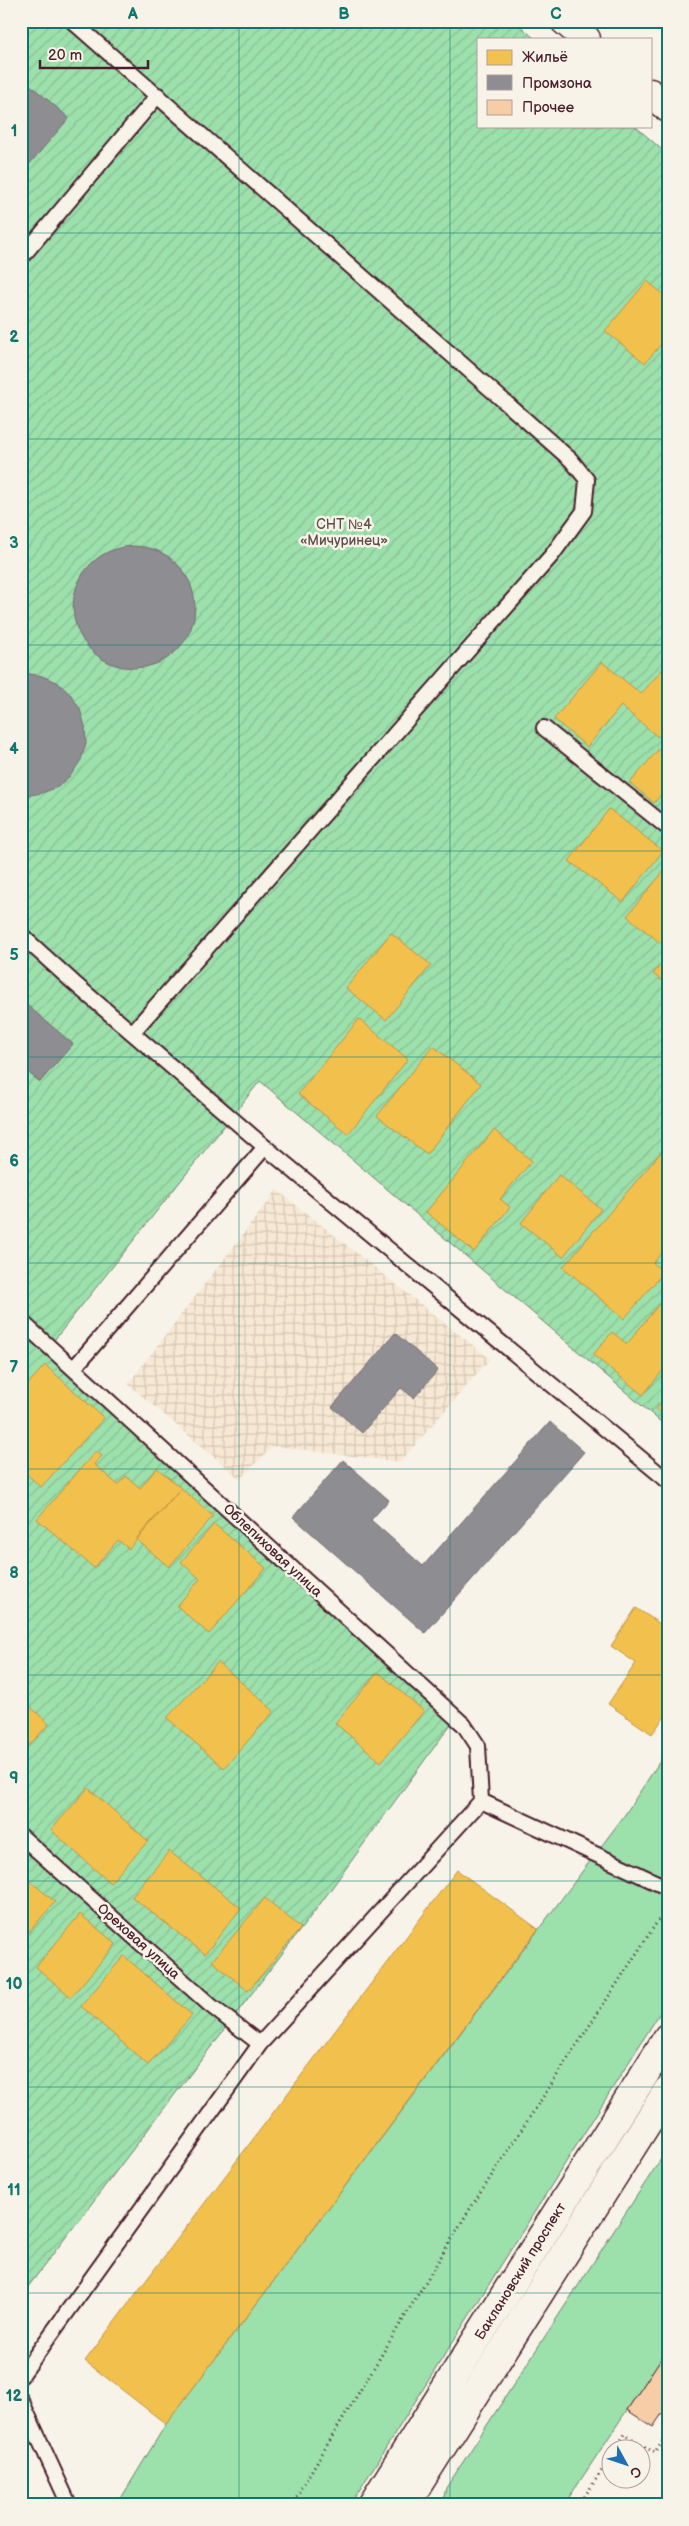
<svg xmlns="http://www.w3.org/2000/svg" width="689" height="2526" viewBox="0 0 689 2526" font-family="'Balsamiq Sans',sans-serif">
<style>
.industrial{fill:url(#industrial-grid)}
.grass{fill:#9ce0ac;stroke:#73806c}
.garden{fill:url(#garden-furrows);stroke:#73806c}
.homes{fill:#f2c14e;stroke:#c09044}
.industry{fill:#8d8d92;stroke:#796c73}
.building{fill:#f6cda6;stroke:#4a1f2b}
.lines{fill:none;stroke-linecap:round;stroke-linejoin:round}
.lane-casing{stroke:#4a1f2b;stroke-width:18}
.street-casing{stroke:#4a1f2b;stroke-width:31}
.primary-casing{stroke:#4a1f2b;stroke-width:31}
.path{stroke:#4a1f2b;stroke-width:3;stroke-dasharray:1 4;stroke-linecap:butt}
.lane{stroke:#f7f3e8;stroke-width:14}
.street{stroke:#f7f3e8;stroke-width:28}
.primary{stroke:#f7f3e8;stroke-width:28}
.grid{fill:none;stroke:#0f766e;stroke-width:1;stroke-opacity:0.55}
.labels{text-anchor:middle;stroke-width:5;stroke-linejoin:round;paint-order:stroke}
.park-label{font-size:14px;fill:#5e4f4b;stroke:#f7f3e8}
.street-label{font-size:14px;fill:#4a1f2b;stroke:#f7f3e8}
.neatline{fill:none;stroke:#0f766e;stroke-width:2}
.grid-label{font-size:16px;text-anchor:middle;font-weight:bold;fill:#0f766e}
</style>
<defs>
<pattern id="industrial-grid" width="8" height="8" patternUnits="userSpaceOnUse" patternTransform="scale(1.25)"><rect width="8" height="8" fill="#f7e8d4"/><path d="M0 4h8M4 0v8" fill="none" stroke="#d5c7b6"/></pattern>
<pattern id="garden-furrows" width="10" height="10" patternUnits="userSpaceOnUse" patternTransform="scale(1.25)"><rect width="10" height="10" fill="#9ce0ac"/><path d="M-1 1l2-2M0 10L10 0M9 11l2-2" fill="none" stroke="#88c094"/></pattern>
</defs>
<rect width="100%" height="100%" fill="#f7f3e8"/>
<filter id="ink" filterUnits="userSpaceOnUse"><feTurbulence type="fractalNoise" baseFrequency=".02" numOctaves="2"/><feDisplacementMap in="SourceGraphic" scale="10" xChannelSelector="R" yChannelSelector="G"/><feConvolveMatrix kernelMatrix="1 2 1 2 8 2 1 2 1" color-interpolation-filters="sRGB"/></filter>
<g filter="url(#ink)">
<!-- industrial -->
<path class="industrial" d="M 277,1190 L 490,1359 L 400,1462 L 273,1446 L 240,1479 L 128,1384 Z"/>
<!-- grass -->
<path class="grass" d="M 668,1749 L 668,2000 L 350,2505 L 117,2505 L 166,2424 L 624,1816 Z
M 668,2148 L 668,2348 L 564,2505 L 442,2505 L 446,2488 Z"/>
<!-- garden -->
<path class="garden" d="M 21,21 L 515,21 L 535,39 L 478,39 L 478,126 L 635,126 L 668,155 L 668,1428 L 260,1081 L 44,1353 L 402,1675 L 451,1724 L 320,1904 L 21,2296 Z"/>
<!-- homes -->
<path class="homes" d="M 647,281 L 668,298 L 668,336 L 645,363 L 605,331 Z
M 602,662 L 641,694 L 668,663 L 668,726 L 658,737 L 621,706 L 587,747 L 554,719 Z
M 668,738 L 668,786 L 654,803 L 630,783 Z
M 609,809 L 663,851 L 623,902 L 569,861 Z
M 668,866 L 668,949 L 627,916 Z
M 391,933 L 431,965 L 386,1020 L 346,988 Z
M 668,955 L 668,985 L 653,974 Z
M 359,1019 L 408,1059 L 348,1134 L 298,1094 Z
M 433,1046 L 481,1084 L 427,1154 L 377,1116 Z
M 494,1130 L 532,1161 L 500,1199 L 510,1207 L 474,1252 L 426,1212 Z
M 668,1144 L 668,1245 L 653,1263 L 664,1272 L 624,1319 L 563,1267 Z
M 559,1175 L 601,1209 L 563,1257 L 521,1223 Z
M 659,1304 L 668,1311 L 668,1364 L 643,1395 L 593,1355 L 612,1332 L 627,1344 Z
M 45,1365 L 104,1418 L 41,1487 L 21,1469 L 21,1392 Z
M 668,1373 L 668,1388 L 661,1382 Z
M 668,1396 L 668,1419 L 656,1409 Z
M 96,1451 L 102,1456 L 94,1464 L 118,1485 L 126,1476 L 140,1488 L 157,1468 L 181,1488 L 129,1549 L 118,1540 L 94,1568 L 37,1519 Z
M 181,1488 L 213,1516 L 169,1567 L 136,1539 Z
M 214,1524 L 266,1568 L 209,1634 L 177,1606 L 200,1579 L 181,1562 Z
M 636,1608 L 668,1629 L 668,1712 L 652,1734 L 608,1704 L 636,1663 L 611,1646 Z
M 218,1662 L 274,1711 L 224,1768 L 167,1718 Z
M 378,1672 L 424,1711 L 381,1762 L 335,1723 Z
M 21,1698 L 49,1724 L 21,1754 Z
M 88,1788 L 148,1841 L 110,1883 L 51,1830 Z
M 169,1851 L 241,1908 L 205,1954 L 132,1897 Z
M 457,1870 L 538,1929 L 166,2424 L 85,2361 Z
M 24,1876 L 55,1902 L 21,1941 L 21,1879 Z
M 265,1898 L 301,1928 L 248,1991 L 212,1961 Z
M 80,1914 L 116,1944 L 71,1997 L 36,1967 Z
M 124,1956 L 192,2015 L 148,2065 L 81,2006 Z"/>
<!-- industry -->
<path class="industry" d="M 21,77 L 69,118 L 21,174 Z
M73 607a61 61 0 1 1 122 0a61 61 0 1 1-122 0Z
M 25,673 L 42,676 L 58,683 L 71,695 L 80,709 L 85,726 L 86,743 L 81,760 L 71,775 L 58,787 L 42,793 L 25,796 L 21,796 L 21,674 Z
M 21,1000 L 73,1044 L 40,1082 L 21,1067 Z
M 395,1333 L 438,1370 L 414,1398 L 401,1388 L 362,1433 L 332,1407 Z
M 550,1422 L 584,1452 L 425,1633 L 293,1517 L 343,1460 L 389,1500 L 371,1520 L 423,1566 Z"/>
<!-- building -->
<path class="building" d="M 668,2348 L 668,2405 L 653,2427 L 627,2410 Z"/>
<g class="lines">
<defs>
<path id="lane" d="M 72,21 L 571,460 L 587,480 L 584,511 L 552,555 L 132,1033
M 21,258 L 158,95
M 544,728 L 668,828
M 21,935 L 74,983 L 265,1147
M 21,1321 L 464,1725 L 478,1746 L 481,1801
M 74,1368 L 265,1147 L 668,1481
M 481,1801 L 668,1888
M 21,1836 L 210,2005 L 260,2044
M 21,2376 L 260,2044 L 481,1801
M 21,2400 L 67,2500 L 66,2505"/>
<path id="street" d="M 565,21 L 586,39
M 650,93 L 668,108"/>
<path id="primary" d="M 372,2505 L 668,2037
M 405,2505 L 668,2090"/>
</defs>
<!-- lane casing -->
<use href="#lane" class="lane-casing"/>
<!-- street casing -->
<use href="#street" class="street-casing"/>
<!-- primary casing -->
<use href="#primary" class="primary-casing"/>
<!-- path -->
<path class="path" d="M 616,2448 L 625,2434 L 655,2453 L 668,2433
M 291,2505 L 466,2215 L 663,1913
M 579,2505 L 612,2455"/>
<!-- lane -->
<use href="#lane" class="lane"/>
<!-- street -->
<use href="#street" class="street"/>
<!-- primary -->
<use href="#primary" class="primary"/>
</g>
</g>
<!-- grid -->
<path class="grid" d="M 239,21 L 239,2505M 450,21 L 450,2505M 21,233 L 668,233M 21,439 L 668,439M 21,645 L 668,645M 21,851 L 668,851M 21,1057 L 668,1057M 21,1263 L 668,1263M 21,1469 L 668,1469M 21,1675 L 668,1675M 21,1881 L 668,1881M 21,2087 L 668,2087M 21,2293 L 668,2293"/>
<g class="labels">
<!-- park labels -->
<g class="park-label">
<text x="344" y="529">СНТ №4<tspan x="344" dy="16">«Мичуринец»</tspan></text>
</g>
<!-- street labels -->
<g class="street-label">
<text transform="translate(273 1550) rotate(43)" y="5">Облепиховая улица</text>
<text transform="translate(139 1941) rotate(42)" y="5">Ореховая улица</text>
<text transform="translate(520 2271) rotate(-58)" y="5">Баклановский проспект</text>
</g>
</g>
<!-- margin -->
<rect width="689" height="2526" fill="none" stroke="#f7f3e8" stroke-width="55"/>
<!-- legend -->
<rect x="477" y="38" width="175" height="90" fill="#f7f3e8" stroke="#b29e9c"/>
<rect x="487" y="50" width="25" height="15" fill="#f2c14e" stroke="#b29e9c"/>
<text x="522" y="62" font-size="15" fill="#4a1f2b">Жильё</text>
<rect x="487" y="75" width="25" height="15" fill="#8d8d92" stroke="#b29e9c"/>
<text x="522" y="88" font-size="15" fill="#4a1f2b">Промзона</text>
<rect x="487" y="100" width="25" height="15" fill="#f6cda6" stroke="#b29e9c"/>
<text x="522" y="112" font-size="15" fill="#4a1f2b">Прочее</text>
<!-- north arrow -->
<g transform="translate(626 2464) rotate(130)"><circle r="24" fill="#f7f3e8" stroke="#b29e9c"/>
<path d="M0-4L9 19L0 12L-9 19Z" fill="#1f6fb2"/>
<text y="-8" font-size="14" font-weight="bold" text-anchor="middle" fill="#4a1f2b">С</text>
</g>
<!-- scale -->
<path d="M40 60v8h108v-8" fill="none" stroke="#4a1f2b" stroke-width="2.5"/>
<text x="48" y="60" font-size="15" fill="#4a1f2b" stroke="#f7f3e8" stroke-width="4" paint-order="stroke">20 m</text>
<rect x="28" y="28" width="634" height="2470" class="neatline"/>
<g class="grid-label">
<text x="133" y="19">A</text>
<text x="344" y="19">B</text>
<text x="556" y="19">C</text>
<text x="14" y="136">1</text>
<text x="14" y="342">2</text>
<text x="14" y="548">3</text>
<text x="14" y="754">4</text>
<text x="14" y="960">5</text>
<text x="14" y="1166">6</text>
<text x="14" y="1372">7</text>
<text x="14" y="1578">8</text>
<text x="14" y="1783">9</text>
<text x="14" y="1989">10</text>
<text x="14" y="2195">11</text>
<text x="14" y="2401">12</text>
</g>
</svg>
